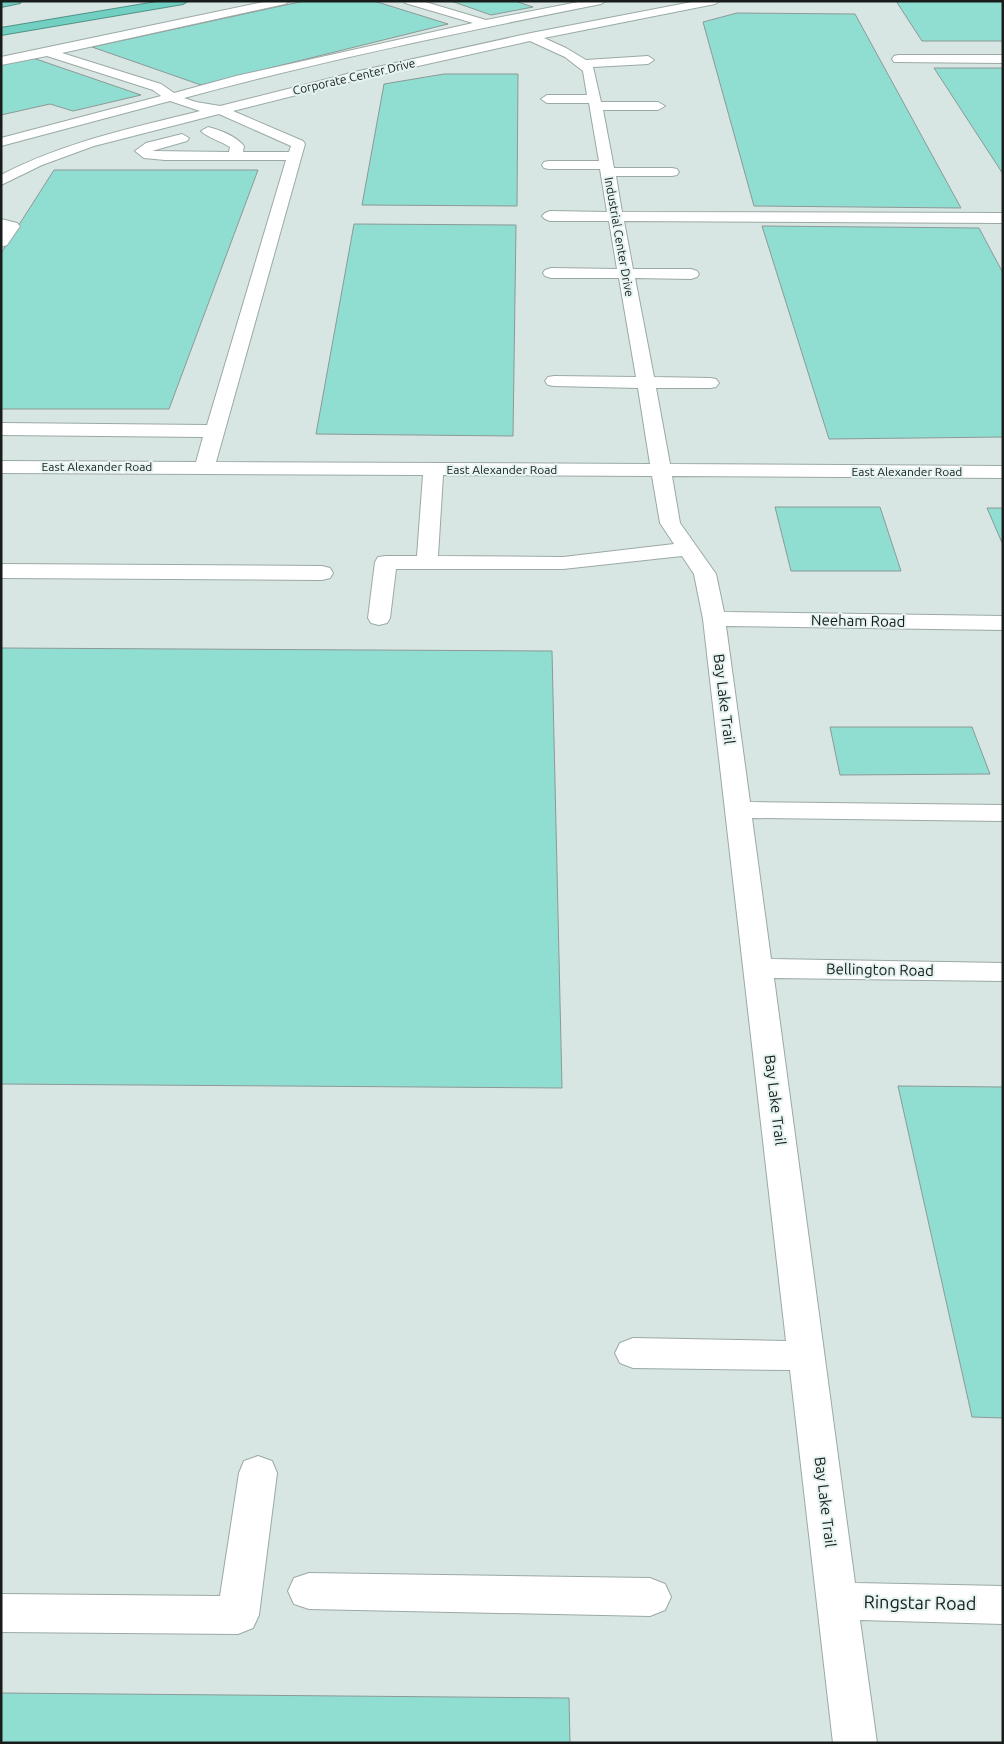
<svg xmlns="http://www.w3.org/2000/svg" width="1004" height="1744" viewBox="0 0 1004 1744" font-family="Ubuntu,sans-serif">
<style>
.building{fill:#90ded1;stroke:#8c9997}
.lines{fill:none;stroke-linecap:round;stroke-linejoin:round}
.minor-casing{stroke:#9ba9a6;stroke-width:2}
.highway-casing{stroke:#529188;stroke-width:2}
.minor{fill:#fff;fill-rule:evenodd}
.highway{fill:#72d0c2;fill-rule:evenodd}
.labels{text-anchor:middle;stroke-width:4;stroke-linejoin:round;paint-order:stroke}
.far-street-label{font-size:12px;fill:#181d1c;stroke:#e5f3f1}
.street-label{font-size:15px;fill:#181d1c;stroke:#e5f3f1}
.near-street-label{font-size:18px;fill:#181d1c;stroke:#e5f3f1}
</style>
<rect width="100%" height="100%" fill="#d8e6e3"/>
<!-- building -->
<path class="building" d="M 304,1 L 374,1 L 448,24 L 201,85 L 92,47 Z
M 451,1 L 515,1 L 533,7 L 491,15 Z
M 896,1 L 1003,1 L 1003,41 L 922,41 Z
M 737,13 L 855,14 L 961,208 L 754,206 L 703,22 Z
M 33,58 L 141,95 L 73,111 L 50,104 L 1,115 L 1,65 Z
M 934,68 L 1003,68 L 1003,174 Z
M 444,74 L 518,74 L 517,206 L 362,205 L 384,84 Z
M 54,170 L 258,170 L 169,409 L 1,409 L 1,253 Z
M 354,224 L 516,225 L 513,436 L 316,434 Z
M 762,226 L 979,228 L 1003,273 L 1003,437 L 829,439 Z
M 775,507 L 880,507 L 901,571 L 791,571 Z
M 987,508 L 1003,508 L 1003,545 Z
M 1,648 L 552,651 L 562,1088 L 1,1084 Z
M 830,727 L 972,727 L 990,774 L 840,775 Z
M 898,1086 L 1003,1087 L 1003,1418 L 972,1417 Z
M 1,1693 L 569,1698 L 570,1743 L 1,1743 Z"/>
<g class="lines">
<defs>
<path id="minor" d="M 268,1 L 290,1 L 285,4 L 62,53 L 161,84 L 174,93 L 236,76 L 473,23 L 405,3 L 404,1 L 422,1 L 486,20 L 583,1 L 606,1 L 601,4 C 461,32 321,61 184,98 L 196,102 L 220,106 L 359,71 L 531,33 L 697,1 L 720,1 L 715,4 L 544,38 L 566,48 L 586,60 L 648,56 L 654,60 L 648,64 L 593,67 L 601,102 L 658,102 L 665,106 L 658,110 L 603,110 L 614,168 L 672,168 L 677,169 L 679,172 L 677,175 L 672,176 L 616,176 L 622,212 L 1003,213 L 1003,223 L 624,221 L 633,269 L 691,269 L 697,271 L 699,274 L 697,277 L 691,279 L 635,278 L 654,377 L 710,378 L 716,379 L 719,383 L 716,387 L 710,388 L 656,388 L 670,464 L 1003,466 L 1003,478 L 672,476 L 680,523 L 716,574 L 724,612 L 1003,616 L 1003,630 L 726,626 L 750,802 L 1003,805 L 1003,821 L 752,818 L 771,959 L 1003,963 L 1003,981 L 774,978 L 855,1583 L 1003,1586 L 1003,1624 L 860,1620 L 877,1743 L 833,1743 L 790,1370 L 633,1368 L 620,1363 L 615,1353 L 620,1343 L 633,1338 L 786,1341 L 703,619 L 694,574 L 682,556 L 563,569 L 396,569 L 390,618 L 387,623 L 379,625 L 371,623 L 368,618 L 375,562 L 378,557 L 386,556 L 417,556 L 423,475 L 1,473 L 1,461 L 196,462 L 203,437 L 1,435 L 1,423 L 207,425 L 286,160 L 165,160 L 144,158 L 135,151 L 146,143 L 182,134 L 189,138 L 187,141 L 152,151 L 229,152 L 230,147 C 221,141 208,138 201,131 L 208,127 C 220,130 236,136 244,146 L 243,152 L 289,152 L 291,146 L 219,114 L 94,146 L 42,165 L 1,185 L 1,175 C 64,142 132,128 200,111 L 170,101 L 1,146 L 1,138 L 161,96 L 153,90 L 47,56 L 1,65 L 1,57 ZM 530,41 L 565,57 L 583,71 L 587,95 L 547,95 L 541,99 L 547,103 L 589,103 L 599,161 L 549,161 L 544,162 L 542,165 L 544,168 L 549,169 L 600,169 L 607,212 L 550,211 L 545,213 L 542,216 L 545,219 L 550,221 L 609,221 L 617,269 L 551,268 L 545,270 L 543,273 L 545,276 L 551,278 L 619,278 L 636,377 L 554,376 L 548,377 L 545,381 L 548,385 L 554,386 L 638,388 L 650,464 L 216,462 L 305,144 L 303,141 L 233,111 L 360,79 ZM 443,475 L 652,476 L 660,523 L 674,544 L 563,557 L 438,556 Z
M 898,55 L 1003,55 L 1003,63 L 894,62 L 892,59 L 894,56 Z
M 1,219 L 17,223 L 20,226 L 7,245 L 1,247 Z
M 1,564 L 322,566 L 330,568 L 333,573 L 330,578 L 322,580 L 1,578 Z
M 258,1456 L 272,1461 L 277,1473 L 259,1615 L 253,1628 L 238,1634 L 1,1632 L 1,1594 L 220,1596 L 239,1473 L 244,1461 Z
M 309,1573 L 650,1578 L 665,1584 L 671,1597 L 665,1610 L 650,1616 L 309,1609 L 294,1604 L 288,1591 L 294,1578 Z"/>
<path id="highway" d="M 1,1 L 21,1 L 20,3 L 1,7 Z
M 162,1 L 188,1 L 183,4 L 1,35 L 1,28 Z"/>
</defs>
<!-- minor casing -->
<use href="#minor" class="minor-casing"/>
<!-- highway casing -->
<use href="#highway" class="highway-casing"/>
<!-- minor -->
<use href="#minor" class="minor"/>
<!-- highway -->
<use href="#highway" class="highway"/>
</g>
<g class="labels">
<!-- far-street labels -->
<g class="far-street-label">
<text transform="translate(354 77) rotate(-13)" y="4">Corporate Center Drive</text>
<text transform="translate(619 237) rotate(80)" y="4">Industrial Center Drive</text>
<text x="97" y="471">East Alexander Road</text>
<text x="502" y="474">East Alexander Road</text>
<text x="907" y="476">East Alexander Road</text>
</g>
<!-- street labels -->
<g class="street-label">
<text transform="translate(858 621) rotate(1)" y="5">Neeham Road</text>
<text transform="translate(724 699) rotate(83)" y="5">Bay Lake Trail</text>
<text transform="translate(880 970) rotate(1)" y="5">Bellington Road</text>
<text transform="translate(775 1100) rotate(83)" y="5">Bay Lake Trail</text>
<text transform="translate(825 1502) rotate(83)" y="5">Bay Lake Trail</text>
</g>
<!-- near-street labels -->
<g class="near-street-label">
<text transform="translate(920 1603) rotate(1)" y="6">Ringstar Road</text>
</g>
</g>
<!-- border -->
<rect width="1004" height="1744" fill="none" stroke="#181d1c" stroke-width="5"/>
</svg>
